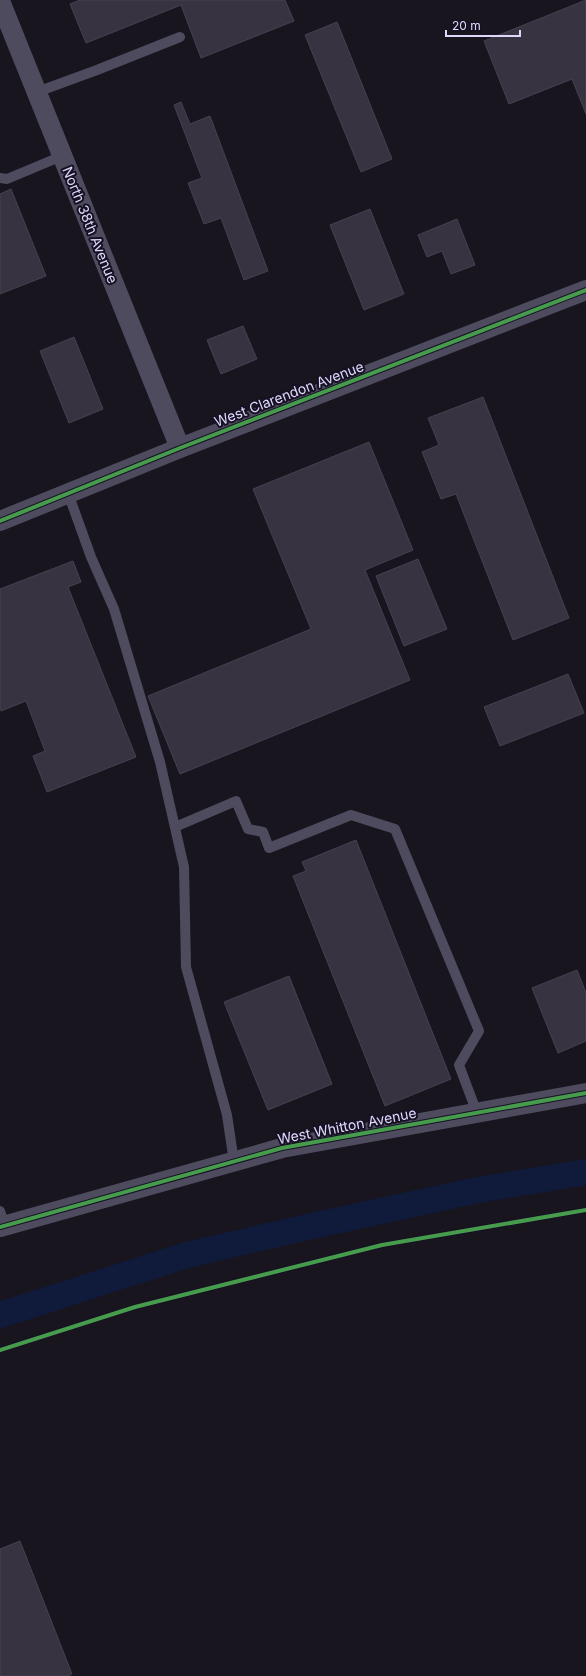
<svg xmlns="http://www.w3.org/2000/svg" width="586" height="1676" viewBox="0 0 586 1676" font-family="Inter,sans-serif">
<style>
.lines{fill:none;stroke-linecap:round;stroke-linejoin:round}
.canal{stroke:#101a3b;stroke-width:26}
.building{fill:#383341;stroke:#464152}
.service{stroke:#4e4b5f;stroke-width:10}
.minor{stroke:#4e4b5f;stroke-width:20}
.cycleway-casing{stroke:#161123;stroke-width:6}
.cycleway{stroke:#469c4c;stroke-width:4}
.labels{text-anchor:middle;stroke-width:4;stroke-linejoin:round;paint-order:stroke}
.street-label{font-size:14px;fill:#e0d7fb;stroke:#161123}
</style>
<rect width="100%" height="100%" fill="#18151f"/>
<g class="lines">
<!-- canal -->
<path class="canal" d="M 0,1315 L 187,1255 L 312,1226 L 478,1190 L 586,1172"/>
</g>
<!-- building -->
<path class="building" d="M 80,0 L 285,0 L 294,21 L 201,58 L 181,5 L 86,43 L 70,4 Z
M 586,0 L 586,114 L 572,79 L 509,104 L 484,41 Z
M 337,22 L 392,159 L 361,172 L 305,35 Z
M 181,102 L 190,124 L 210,116 L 268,271 L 244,280 L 221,218 L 204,224 L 188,183 L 202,178 L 174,105 Z
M 11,189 L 46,276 L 0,294 L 0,194 Z
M 370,209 L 404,294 L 364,310 L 330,225 Z
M 457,219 L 475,265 L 451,274 L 442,251 L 427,257 L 418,235 Z
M 243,326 L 257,359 L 221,374 L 207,340 Z
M 74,337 L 103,409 L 69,423 L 40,351 Z
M 483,397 L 569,618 L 513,640 L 456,494 L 441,499 L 422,452 L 439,445 L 428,418 Z
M 369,442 L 413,550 L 365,570 L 410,680 L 180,774 L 148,696 L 311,629 L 253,489 Z
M 418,559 L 447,629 L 404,646 L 376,576 Z
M 73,561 L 81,582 L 68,587 L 136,757 L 47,792 L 33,756 L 45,751 L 26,701 L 1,711 L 0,709 L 0,589 Z
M 568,674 L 584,713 L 500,746 L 484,707 Z
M 356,840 L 451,1079 L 385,1106 L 293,876 L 306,871 L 302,862 Z
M 577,970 L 586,993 L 586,1041 L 558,1053 L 532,988 Z
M 289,976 L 332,1084 L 268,1110 L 224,1002 Z
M 20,1541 L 72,1674 L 68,1676 L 0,1676 L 0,1549 Z"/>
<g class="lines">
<!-- service -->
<path class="service" d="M 37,92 L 97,70 L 180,37
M 0,178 L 7,179 L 62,156
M 68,493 L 91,557 L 114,609 L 160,762 L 184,867 L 186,967 L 227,1115 L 234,1162
M 175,827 L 236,801 L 248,829 L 263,832 L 269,848 L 351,815 L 395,829 L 479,1031 L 459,1065 L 477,1113
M 0,1211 L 5,1226"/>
<!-- minor -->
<path class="minor" d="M 0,1 L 180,448
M 0,521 L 180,448 L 586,290
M 0,1227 L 282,1148 L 586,1093"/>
<defs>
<path id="cycleway" d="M 0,521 L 180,448 L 586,290
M 0,1227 L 282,1148 L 586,1093
M 0,1350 L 135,1307 L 382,1245 L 586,1210"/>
</defs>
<!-- cycleway casing -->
<use href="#cycleway" class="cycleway-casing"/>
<!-- cycleway -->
<use href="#cycleway" class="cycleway"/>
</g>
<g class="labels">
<!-- street labels -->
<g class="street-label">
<text transform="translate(90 225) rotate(68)" y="5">North 38th Avenue</text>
<text transform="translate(289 394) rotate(-21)" y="5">West Clarendon Avenue</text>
<text transform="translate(347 1126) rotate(-11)" y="5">West Whitton Avenue</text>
</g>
</g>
<!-- scale -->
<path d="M446 30v6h74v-6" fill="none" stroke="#e0d7fb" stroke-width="2"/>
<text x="452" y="30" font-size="12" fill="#e0d7fb" stroke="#161123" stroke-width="3" paint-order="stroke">20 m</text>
</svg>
